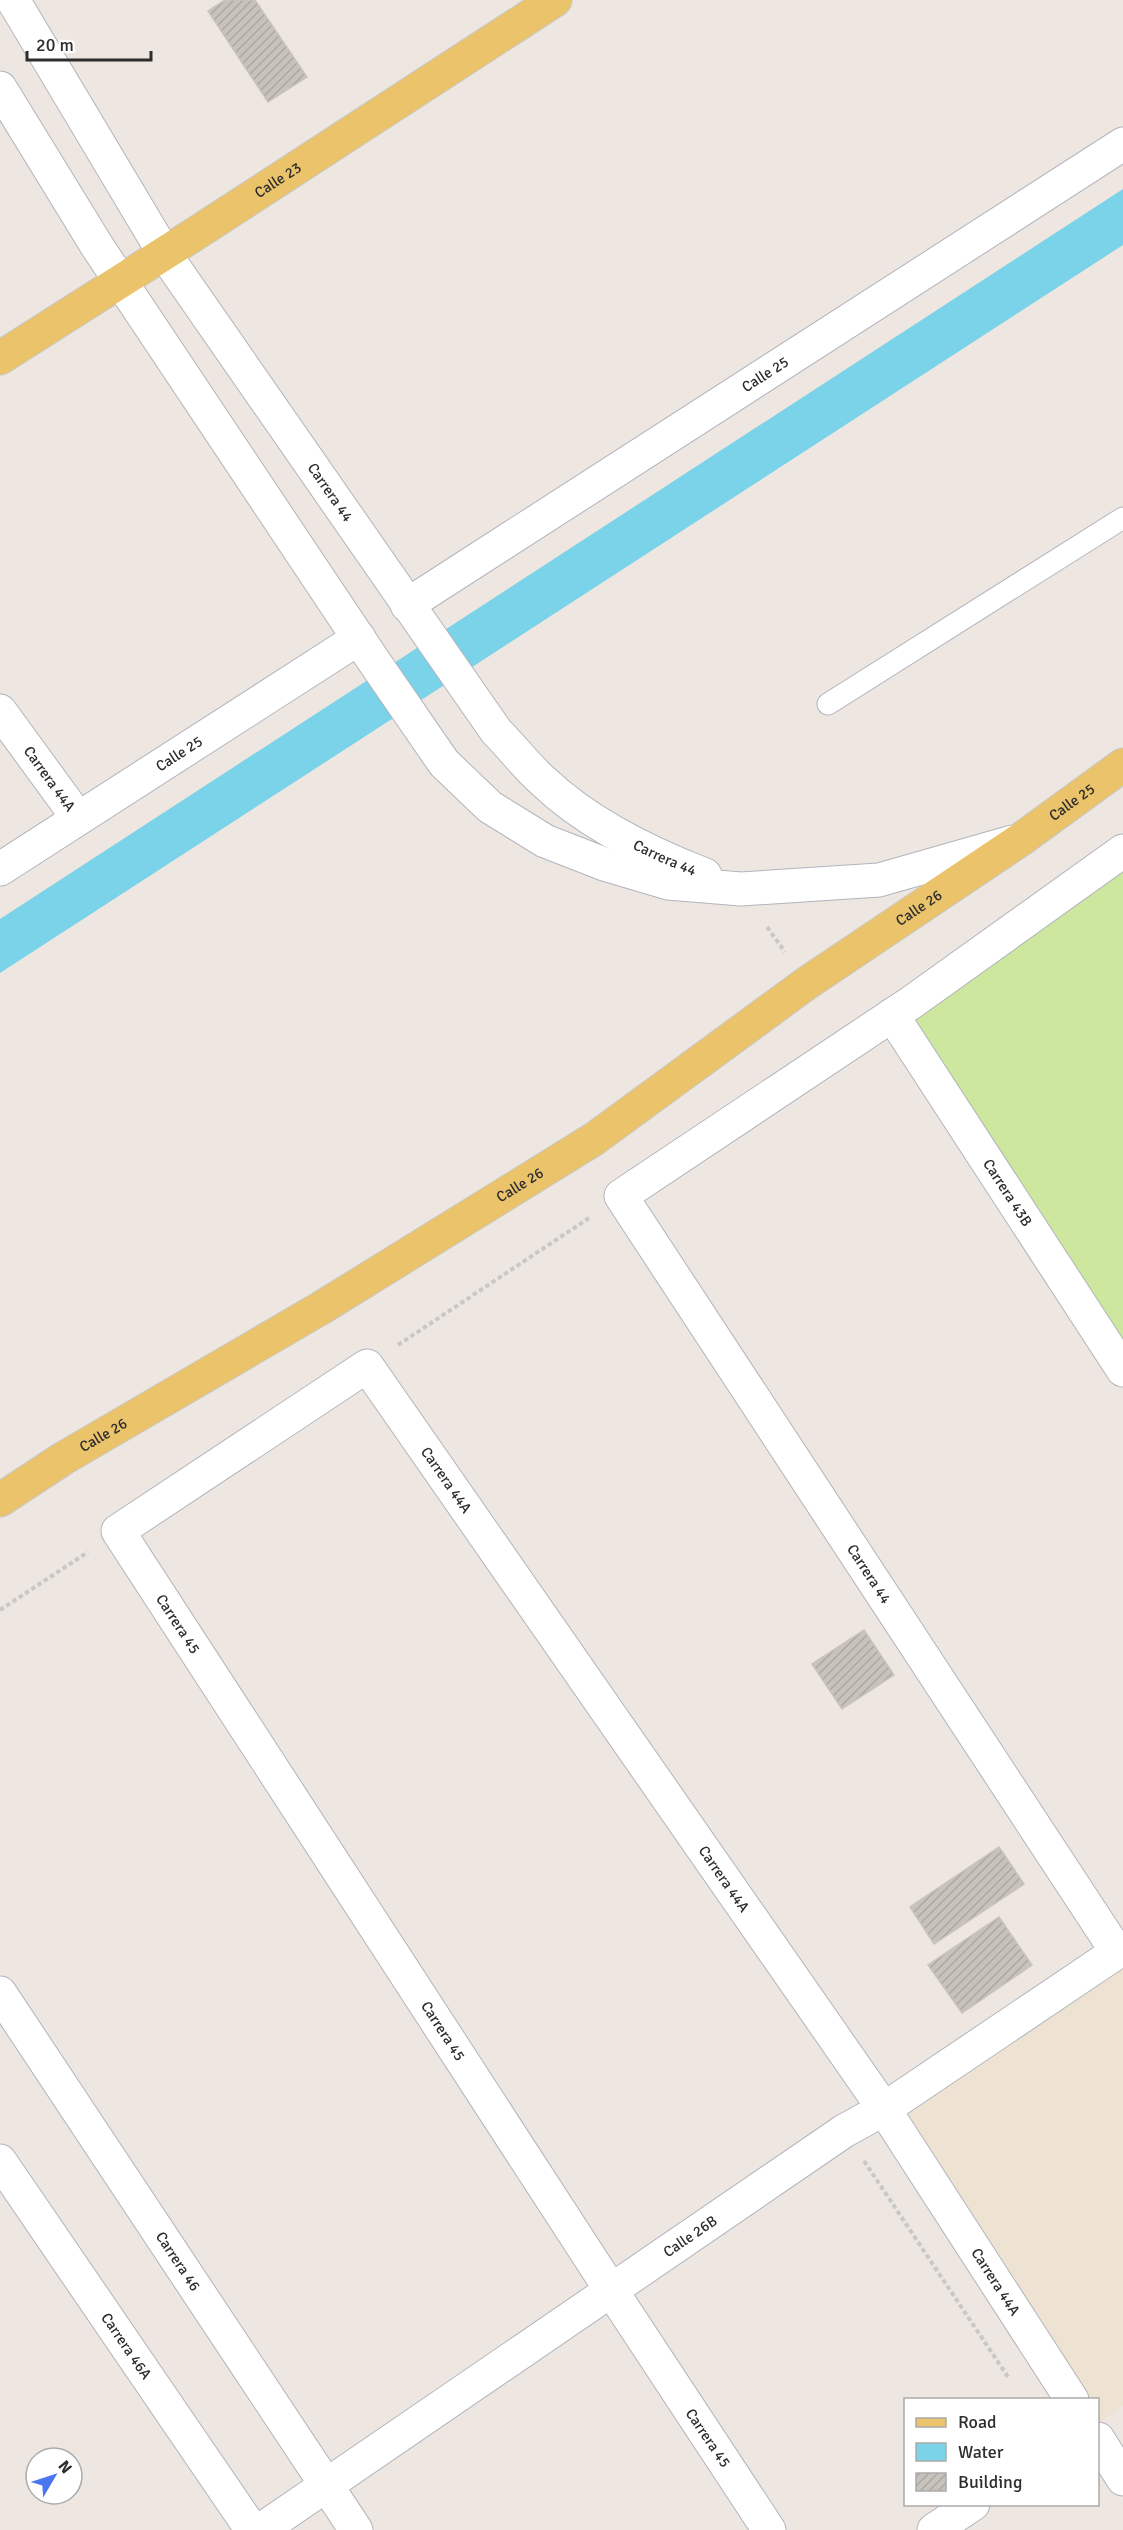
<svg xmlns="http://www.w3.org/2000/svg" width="1123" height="2530" viewBox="0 0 1123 2530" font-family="Signika,sans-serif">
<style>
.education{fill:#eee3d2}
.pitch{fill:#cde79e}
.water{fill:#7bd3e9}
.building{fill:url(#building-hatch);stroke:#cac3ba;stroke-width:1.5}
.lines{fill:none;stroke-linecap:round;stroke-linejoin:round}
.service-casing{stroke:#b1b4bd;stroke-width:23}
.minor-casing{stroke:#b1b4bd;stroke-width:35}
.secondary-casing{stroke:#b1b4bd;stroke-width:35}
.primary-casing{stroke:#c8c8c8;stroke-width:35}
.path{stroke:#c8c8c8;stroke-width:4;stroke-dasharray:4.5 3;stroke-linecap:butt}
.service{stroke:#fff;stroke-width:21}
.minor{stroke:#fff;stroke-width:33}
.secondary{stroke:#fff;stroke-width:33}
.primary{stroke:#eac36a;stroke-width:33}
.labels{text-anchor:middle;stroke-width:4.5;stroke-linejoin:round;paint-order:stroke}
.street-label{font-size:15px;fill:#2d2d2d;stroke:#fff}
</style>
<defs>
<pattern id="building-hatch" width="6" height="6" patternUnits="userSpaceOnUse" patternTransform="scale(1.5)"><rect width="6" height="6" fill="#c7c2bc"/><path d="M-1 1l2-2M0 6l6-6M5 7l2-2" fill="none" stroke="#aba7a2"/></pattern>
</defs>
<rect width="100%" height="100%" fill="#eee7e1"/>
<!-- education -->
<path class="education" d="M 1123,1948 L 1123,2406 L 1098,2424 L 1098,2400 L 1072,2399 L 884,2110 Z"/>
<!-- pitch -->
<path class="pitch" d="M 1123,851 L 1123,1370 L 892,1015 Z"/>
<!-- water -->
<path class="water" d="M 1123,189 L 1123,245 L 0,973 L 0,919 Z"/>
<!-- building -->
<path class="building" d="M 225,0 L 255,0 L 307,77 L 268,102 L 208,11 Z
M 864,1630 L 894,1675 L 842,1709 L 812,1664 Z
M 999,1847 L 1024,1884 L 934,1944 L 910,1907 Z
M 999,1917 L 1032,1965 L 962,2013 L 928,1965 Z"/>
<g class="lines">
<defs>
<path id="service" d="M 828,704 L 1123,518"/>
<g id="minor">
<path id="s1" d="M 407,605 L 1123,144"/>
<path id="s2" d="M 0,711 L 78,818"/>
<path id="s3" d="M 0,869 L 359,638"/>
<path id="s4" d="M 892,1015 L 1123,1370"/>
<path d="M 1117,1952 L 621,1196 L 912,1002 L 1123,851"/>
<path id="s5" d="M 0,1993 L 356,2530"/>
<path id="s6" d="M 0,2161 L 252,2530"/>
<path d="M 1098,2439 L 1123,2479"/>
<path id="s7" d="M 261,2530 L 844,2131 L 884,2109 L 1123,1948"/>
<path id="s8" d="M 769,2530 L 611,2290 L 118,1531 L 367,1366 L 884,2109 L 1072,2400"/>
<path d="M 934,2530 L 973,2504"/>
</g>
<g id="secondary">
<path id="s9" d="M 13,0 L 164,253 L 496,731 C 512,747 526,766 543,781 C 588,824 648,853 705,875"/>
<path d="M 0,88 L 97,246 L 371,657 L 444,763 L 490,807 L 545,841 L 604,864 L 668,883 L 741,889 L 879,880 L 1012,842"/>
</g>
<g id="primary">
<path id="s10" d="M 0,358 L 198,232 L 555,0"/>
<path id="s11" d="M 0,1500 L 64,1458 L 321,1308 L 594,1139 L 807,983 L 1020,840 L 1123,765"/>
</g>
</defs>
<!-- service casing -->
<use href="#service" class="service-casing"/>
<!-- minor casing -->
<use href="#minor" class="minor-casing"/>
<!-- secondary casing -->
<use href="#secondary" class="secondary-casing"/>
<!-- primary casing -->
<use href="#primary" class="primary-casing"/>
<!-- path -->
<path class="path" d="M 767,927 L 785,952
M 398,1345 L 589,1218
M 0,1610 L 88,1552
M 864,2161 L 1008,2377"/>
<!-- service -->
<use href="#service" class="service"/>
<!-- minor -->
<use href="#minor" class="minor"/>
<!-- secondary -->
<use href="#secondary" class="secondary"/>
<!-- primary -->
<use href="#primary" class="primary"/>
</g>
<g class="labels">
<!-- street labels -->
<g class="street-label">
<text dy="5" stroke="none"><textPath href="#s10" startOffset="330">Calle 23</textPath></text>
<text dy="5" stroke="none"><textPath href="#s1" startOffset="426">Calle 25</textPath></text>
<text dy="5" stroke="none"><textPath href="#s9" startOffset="586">Carrera 44</textPath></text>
<text dy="5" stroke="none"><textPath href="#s3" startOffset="213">Calle 25</textPath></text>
<text dy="5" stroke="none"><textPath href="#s2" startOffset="84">Carrera 44A</textPath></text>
<text dy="5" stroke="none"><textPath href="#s11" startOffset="1280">Calle 25</textPath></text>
<text dy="5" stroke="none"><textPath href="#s9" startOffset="1090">Carrera 44</textPath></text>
<text dy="5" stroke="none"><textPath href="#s11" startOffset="1094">Calle 26</textPath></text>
<text dy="5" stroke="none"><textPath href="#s11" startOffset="608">Calle 26</textPath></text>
<text dy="5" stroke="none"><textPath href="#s4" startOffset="212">Carrera 43B</textPath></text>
<text dy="5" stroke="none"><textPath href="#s11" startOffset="122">Calle 26</textPath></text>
<text dy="5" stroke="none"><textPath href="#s8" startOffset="1630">Carrera 44A</textPath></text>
<text transform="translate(869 1574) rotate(57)" y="5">Carrera 44</text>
<text transform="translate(178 1624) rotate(57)" y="5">Carrera 45</text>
<text dy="5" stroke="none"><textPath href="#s8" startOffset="2116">Carrera 44A</textPath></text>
<text transform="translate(443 2031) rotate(57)" y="5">Carrera 45</text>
<text dy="5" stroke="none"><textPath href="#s7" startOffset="520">Calle 26B</textPath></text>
<text dy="5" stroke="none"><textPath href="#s5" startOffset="322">Carrera 46</textPath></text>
<text dy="5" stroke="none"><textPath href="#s8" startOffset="2602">Carrera 44A</textPath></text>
<text dy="5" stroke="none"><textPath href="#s6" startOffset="224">Carrera 46A</textPath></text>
<text transform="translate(708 2438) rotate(56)" y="5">Carrera 45</text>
</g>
</g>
<!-- legend -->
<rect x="904" y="2398" width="195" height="108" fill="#ffffff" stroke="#ababab" stroke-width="1.5"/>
<rect x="916" y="2418" width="30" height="9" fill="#eac36a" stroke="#ababab" stroke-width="1.5"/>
<text x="958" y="2428" font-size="18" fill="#2d2d2d">Road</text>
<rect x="916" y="2443" width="30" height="18" fill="#7bd3e9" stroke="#ababab" stroke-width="1.5"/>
<text x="958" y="2458" font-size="18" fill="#2d2d2d">Water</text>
<rect x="916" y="2473" width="30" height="18" fill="url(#building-hatch)" stroke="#ababab" stroke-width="1.5"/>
<text x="958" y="2488" font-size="18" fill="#2d2d2d">Building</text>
<!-- north arrow -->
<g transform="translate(54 2476) rotate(51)"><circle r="28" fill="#ffffff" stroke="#ababab" stroke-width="1.5"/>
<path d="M0-4.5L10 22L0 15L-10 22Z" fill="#4b75f1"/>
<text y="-9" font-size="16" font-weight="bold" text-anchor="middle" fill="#2d2d2d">N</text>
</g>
<!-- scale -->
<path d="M27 51v9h124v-9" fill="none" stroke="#2d2d2d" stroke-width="3"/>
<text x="36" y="51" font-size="18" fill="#2d2d2d" stroke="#ffffff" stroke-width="4.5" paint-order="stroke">20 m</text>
</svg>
